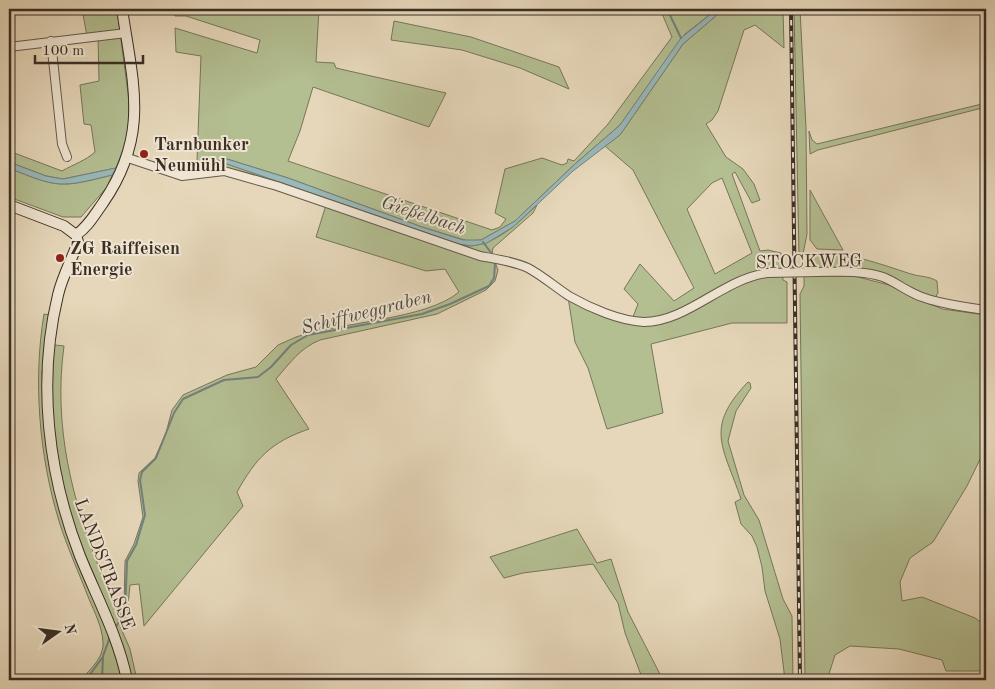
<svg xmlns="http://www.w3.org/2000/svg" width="995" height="689" viewBox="0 0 995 689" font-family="'Old Standard TT',serif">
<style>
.green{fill:#b3be91;stroke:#76765b;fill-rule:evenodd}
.water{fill:#99b8b8;stroke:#73817d}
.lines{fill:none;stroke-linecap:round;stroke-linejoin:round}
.stream{stroke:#73817d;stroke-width:2}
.street-casing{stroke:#65594a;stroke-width:10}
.secondary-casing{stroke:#3a2f25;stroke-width:12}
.street{stroke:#efe5d2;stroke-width:8}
.secondary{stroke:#efe5d2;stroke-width:10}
.rail-casing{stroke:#3a2f25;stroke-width:4}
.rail{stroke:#efe5d2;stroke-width:2;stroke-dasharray:5.5;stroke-linecap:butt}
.street-bridge-casing{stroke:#65594a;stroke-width:10;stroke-linecap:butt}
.street-bridge{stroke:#efe5d2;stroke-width:8}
.poi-dot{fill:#8f2418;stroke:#efe5d2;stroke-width:2}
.labels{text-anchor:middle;stroke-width:4;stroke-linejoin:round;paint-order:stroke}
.poi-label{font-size:18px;font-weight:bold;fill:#3a2f25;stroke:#efe5d2;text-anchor:start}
.street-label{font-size:18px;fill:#3a2f25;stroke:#efe5d2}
.water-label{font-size:19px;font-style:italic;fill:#4d4a42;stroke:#efe5d2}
</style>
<rect width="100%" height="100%" fill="#e6d7ba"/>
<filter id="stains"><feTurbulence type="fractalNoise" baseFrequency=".004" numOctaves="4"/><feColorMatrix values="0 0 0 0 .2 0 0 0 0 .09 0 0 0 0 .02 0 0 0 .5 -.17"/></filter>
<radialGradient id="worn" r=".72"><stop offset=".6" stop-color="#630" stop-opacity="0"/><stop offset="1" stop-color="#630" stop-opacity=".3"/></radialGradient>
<!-- green -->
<path class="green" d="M 82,9 L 117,9 L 129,101 L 129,122 L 128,137 L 116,168 L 63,179 L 46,176 L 9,162 L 9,151 L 62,171 C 74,164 85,161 95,152 L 91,125 L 84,124 L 80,85 L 99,81 L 98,35 L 87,36 Z
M 175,9 L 319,9 L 316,62 L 334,63 L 336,68 L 446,93 L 429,127 L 313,87 L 300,131 L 288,161 L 492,230 L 500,227 L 506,219 L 495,213 L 505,169 L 542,158 L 562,165 L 567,163 L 568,159 L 574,161 L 608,124 L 672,37 L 660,9 L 717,9 L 685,34 L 620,125 L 575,164 L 515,221 L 481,240 L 468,241 L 422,227 L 288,178 L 227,159 L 186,165 L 197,161 L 201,56 L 176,52 L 175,28 L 257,53 L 260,40 L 186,16 L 175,16 Z
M 724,9 L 783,9 L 784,48 L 755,25 L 744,30 L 718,111 L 712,120 L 706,124 L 726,157 L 743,169 L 754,184 L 760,200 L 752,203 L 735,172 L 732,174 L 760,251 L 768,250 L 781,253 L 783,280 L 787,282 L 787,323 L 732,323 L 651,344 L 663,413 L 607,429 L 588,368 L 575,342 L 568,297 L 631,322 L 638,304 L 624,289 L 640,264 L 674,301 L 694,288 L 633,170 L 605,146 L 620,135 L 683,44 ZM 722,178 L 752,253 L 715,274 L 687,209 L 712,183 Z
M 794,9 L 800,9 L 806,128 L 807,234 L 802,259 L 799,255 Z
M 394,21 L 471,37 L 559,67 L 569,89 L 520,68 L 462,50 L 391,40 Z
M 986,103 L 986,107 L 818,150 L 810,154 L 809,131 L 812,140 L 817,144 Z
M 227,164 L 467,246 C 495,246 518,223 537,205 L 533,213 L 493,248 L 492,254 L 498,270 L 495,281 L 486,290 L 437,314 L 320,340 C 300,348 290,363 276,379 L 309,429 C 271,442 256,458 237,492 L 243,506 L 144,626 L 139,584 L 130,585 L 127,615 L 120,626 L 130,649 L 137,680 L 131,680 L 82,548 L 67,503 L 58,468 L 52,409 L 51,361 L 55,345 L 64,346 C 53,426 72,501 102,575 C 108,589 113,604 119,618 L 124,606 L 125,561 L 134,544 L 143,517 L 138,481 L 139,473 L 155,458 L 166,433 L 172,410 L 183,395 L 227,375 L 256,367 L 278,345 L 296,337 C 339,322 426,320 459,292 L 445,269 L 426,271 L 316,237 L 327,202 L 282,185 L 223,167 L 185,173 L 185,170 Z
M 9,168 C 58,188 61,188 112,175 L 107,187 L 81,217 L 63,217 L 9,197 Z
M 810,190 L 843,250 L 817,249 L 810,240 Z
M 809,253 C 846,251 877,263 911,274 C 921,277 929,276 937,281 L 938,293 L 935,298 L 932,297 L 894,279 L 805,271 L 806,257 Z
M 804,276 L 854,276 L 893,286 L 942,309 L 986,315 L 986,447 L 967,486 L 933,542 L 910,558 L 900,582 L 902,601 L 922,597 L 975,618 L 986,626 L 986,671 L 946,671 L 942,660 L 899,649 L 850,646 L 835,655 L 827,680 L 805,680 L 800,294 L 804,286 Z
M 44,314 L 51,315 L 42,372 L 45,434 L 99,611 L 115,651 L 122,680 L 81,680 C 90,669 104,658 103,642 C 102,627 95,613 89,599 C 79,573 67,547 59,521 C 39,456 33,380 44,314 Z
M 748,382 L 750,383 L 751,388 L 736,411 L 728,441 L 744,495 L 759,520 L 783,599 L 792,616 L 793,680 L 785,680 L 780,639 L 765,591 L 762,567 L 757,547 L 752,536 L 741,524 L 735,502 L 741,499 C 723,446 704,428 748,382 Z
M 577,529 L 597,563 L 611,559 L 628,612 L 663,680 L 643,680 L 625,633 L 618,603 L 593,564 L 523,573 L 504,578 L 490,557 Z"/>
<!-- water -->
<path class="water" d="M 717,9 L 724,9 L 683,44 L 620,135 L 573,171 L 513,227 L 487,243 L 472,246 L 459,244 L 227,164 L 187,170 L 150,162 L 190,166 L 227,159 L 288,178 L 422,227 L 463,240 L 481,240 L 515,221 L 575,164 L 620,125 L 681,38 Z
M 9,162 L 46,176 L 63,179 L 116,168 L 112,175 C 60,188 58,188 9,168 Z"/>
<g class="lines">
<!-- stream -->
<path class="stream" d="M 667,9 L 681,38
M 483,242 L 492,254
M 115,628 L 125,613 L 127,561 L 136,545 L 145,515 L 140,480 L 142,472 L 156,458 L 174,413 L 183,399 L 224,380 L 258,377 L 271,367 L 291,345 L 308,335 L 422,314 L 450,304 L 489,286 L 494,278 L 495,264
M 86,680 L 102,658
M 102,680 L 103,656 L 110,637"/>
<defs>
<path id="street" d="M 51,41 L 62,144 L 67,157
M 9,47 L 126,33
M 128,158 L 182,176 L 224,171 L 277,186 L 480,256 C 496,259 513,261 528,268 C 543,276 555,287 569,296 C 590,308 620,321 644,322 C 687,322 723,279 767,273
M 817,272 C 839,272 863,270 883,277 C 898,283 910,294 925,298 C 945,305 966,307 986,310"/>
<path id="secondary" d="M 9,205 L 64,226 L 76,235
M 76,235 L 78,242 C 72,259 62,277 58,295 C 37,381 48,474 80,556 C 97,598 118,636 127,680
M 76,235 C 88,227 95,214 103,203 C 150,135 133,84 122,9"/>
</defs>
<!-- street casing -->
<use href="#street" class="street-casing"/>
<!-- secondary casing -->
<use href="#secondary" class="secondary-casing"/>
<!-- street -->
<use href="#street" class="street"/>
<!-- secondary -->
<use href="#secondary" class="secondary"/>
<defs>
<path id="rail" d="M 791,9 L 800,680"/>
</defs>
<!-- rail casing -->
<use href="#rail" class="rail-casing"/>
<!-- rail -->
<use href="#rail" class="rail"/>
<defs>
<path id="street-bridge" d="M 767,273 L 817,272"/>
</defs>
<!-- street-bridge casing -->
<use href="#street-bridge" class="street-bridge-casing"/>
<!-- street-bridge -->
<use href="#street-bridge" class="street-bridge"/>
</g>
<!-- markers -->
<g class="poi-dot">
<circle cx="144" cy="154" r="5"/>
<circle cx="60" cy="258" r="5"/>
</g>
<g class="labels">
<!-- poi labels -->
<g class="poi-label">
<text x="154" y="150">Tarnbunker<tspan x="154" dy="21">Neumühl</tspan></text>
<text x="70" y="254">ZG Raiffeisen<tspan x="70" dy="21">Energie</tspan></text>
</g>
<!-- street labels -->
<g class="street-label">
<text transform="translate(809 261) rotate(-1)" y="6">STOCKWEG</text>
<text transform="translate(105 564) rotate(69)" y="6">LANDSTRASSE</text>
</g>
<!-- water labels -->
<g class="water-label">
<text transform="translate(424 214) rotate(18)" y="7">Gießelbach</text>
<text transform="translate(366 311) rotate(-14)" y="7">Schiffweggraben</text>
</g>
</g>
<!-- margin -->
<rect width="995" height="689" fill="none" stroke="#e6d7ba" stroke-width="30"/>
<rect x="10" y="10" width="975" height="669" fill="none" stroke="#3a2f25" stroke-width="2.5"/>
<rect x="15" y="15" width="965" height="659" fill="none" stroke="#3a2f25"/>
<!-- north arrow -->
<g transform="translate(58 632) rotate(76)" stroke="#efe5d2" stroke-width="4" paint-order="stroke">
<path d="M0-4L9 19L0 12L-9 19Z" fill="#3a2f25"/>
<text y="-8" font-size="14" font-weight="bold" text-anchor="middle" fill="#3a2f25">N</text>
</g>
<!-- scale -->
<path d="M35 55v8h108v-8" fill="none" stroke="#3a2f25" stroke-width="2.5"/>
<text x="42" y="55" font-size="15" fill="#3a2f25" stroke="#efe5d2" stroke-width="4" paint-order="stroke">100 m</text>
<rect width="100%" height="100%" filter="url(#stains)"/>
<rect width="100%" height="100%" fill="url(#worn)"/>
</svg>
